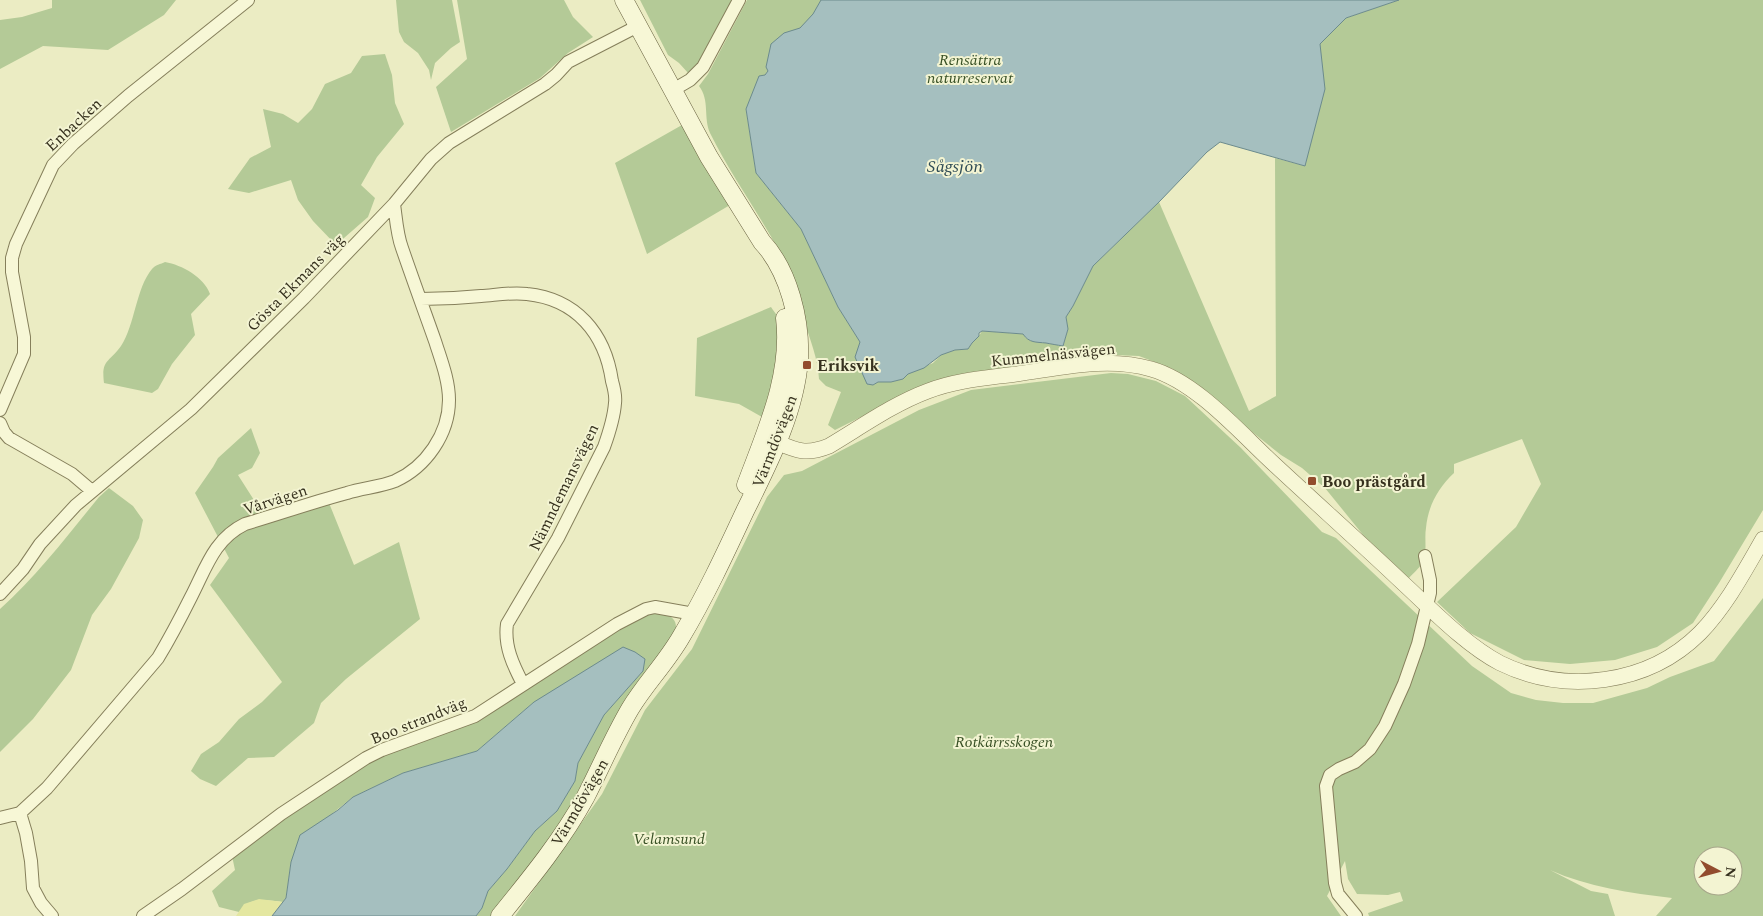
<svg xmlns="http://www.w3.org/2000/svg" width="1763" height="916" viewBox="0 0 1763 916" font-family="Spectral,serif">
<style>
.green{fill:#b4ca97;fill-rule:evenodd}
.sand{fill:#e4e7a1}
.water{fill:#a5bfbf;stroke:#6c8b8d}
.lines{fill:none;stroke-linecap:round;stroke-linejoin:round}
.minor-casing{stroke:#857f5b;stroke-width:14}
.tertiary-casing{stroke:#857f5b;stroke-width:16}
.secondary-casing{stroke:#67603e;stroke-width:19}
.minor{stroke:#f7f7d6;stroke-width:12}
.tertiary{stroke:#f7f7d6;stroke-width:15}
.secondary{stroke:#f7f7d6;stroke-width:18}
.poi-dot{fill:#924c2d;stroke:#f3f4d2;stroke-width:2}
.labels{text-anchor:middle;stroke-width:4;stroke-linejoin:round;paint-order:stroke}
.park-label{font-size:16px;font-style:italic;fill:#395126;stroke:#f3f4d2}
.street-label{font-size:16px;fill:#36311e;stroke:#f3f4d2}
.poi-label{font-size:16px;font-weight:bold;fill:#36311e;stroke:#f3f4d2;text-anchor:start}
.water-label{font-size:18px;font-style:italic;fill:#2e4b55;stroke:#f3f4d2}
</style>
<rect width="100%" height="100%" fill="#ebecc3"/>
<!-- green -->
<path class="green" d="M 52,0 L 176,0 L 164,15 L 108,50 L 43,46 L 0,69 L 0,20 L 22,17 L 52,8 Z
M 396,0 L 452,0 L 460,42 L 451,48 L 435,63 L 431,80 L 429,70 L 418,53 L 404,42 L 399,32 Z
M 457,0 L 564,0 L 573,17 L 593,37 L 568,53 L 540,78 L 451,132 L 436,87 L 467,59 Z
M 640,0 L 734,0 L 699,64 L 689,74 L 679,63 L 668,55 Z
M 747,0 L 1255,0 L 767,67 L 768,71 L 746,109 L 756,173 L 801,229 L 838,307 L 860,342 L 873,385 L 878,382 L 891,382 L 903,379 L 908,374 L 933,363 L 941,355 L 955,350 L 968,349 L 972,343 L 979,336 L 982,331 L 1023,334 C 1029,343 1036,342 1046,343 C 1051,344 1057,345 1063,346 L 1068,329 L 1066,317 L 1073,306 L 1093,266 L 1159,202 L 1249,411 L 1276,396 L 1275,158 L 1305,166 L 1320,44 L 1346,18 L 1399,0 L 1763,0 L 1763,510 L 1719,583 L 1693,623 L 1657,647 L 1615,660 L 1570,664 L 1524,660 L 1470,633 L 1437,602 L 1516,527 L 1541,484 L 1522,439 L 1454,464 L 1454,473 C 1438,488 1428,506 1426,528 C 1424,539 1428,553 1422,563 C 1419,569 1413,573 1409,578 L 1364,536 L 1325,488 L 1302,468 L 1281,455 L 1173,369 L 1139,356 L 1114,355 L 973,372 L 911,392 L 835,430 L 828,425 L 841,392 L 826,386 L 819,379 C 818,358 810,340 804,320 C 801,309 800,297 796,287 C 774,232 736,186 710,133 C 703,118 710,100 699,86 L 708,74 Z
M 385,54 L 392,75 L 395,103 L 404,124 L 377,157 L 361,185 L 375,198 L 368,217 L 336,245 L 313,221 L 298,200 L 291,180 L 249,193 L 228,189 L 250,158 L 271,147 L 263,109 L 283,114 L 298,123 L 312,109 L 325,84 L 351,73 L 362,56 Z
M 682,125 L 730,205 L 647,254 L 615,163 Z
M 165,262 C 182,265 204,277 210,294 L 191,314 L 195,335 L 172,364 L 158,389 L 152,393 L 104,383 C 101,359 109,363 121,346 C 135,325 136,288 152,269 C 155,265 161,264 165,262 Z
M 771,307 C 773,310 776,314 778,317 C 786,342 769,392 762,417 L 739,404 L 695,396 L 697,338 Z
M 1111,373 L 1128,374 L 1156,381 L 1185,396 L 1241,448 L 1322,532 L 1336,538 L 1472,666 L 1511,693 L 1536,700 L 1563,703 L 1593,703 L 1647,688 L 1670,677 L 1714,661 L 1763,598 L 1763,916 L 1656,916 L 1672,898 C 1630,893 1588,887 1550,870 L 1591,891 L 1608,894 L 1615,916 L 1369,916 L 1368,913 L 1403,901 L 1400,892 L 1388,895 L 1357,894 L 1348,879 L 1345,861 L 1327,896 L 1341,916 L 515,916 L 602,794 L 645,710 L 692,649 L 767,497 L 784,475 L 802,471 L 919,410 L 971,390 ZM 1703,856 L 1733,856 L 1733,886 L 1703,886 Z
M 251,428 L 260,453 L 252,468 L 238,475 L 259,508 L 283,517 L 329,503 L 354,565 L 399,542 L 420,619 L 346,679 L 321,703 L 314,723 L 274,757 L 248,758 L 216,786 L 200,779 L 191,771 L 201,754 L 219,742 L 239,719 L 262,702 L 282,682 L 210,585 L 229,558 L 195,493 L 213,467 L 218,458 Z
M 109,488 L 133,506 L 143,520 L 139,538 L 111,589 L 92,615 L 71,670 L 33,719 L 0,752 L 0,609 C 37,576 67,536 99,497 Z
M 646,613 C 656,613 677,612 676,628 C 676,633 634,691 628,701 C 609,731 596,765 578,796 C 554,839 522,877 491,916 L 476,916 L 482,908 L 488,891 L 507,869 L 535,831 L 557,811 L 575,781 L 578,763 L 604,715 L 643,671 L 534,702 L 477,751 L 403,773 L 353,797 L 328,817 L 291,862 L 286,898 L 283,902 C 265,900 251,896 239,912 L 219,907 L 212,891 L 235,870 L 232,856 L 285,816 L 365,763 L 387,753 L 471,724 L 582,651 Z"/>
<!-- sand -->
<path class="sand" d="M 259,899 L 283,902 L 272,916 L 236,916 L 244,904 Z"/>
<!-- water -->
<path class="water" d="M 821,0 L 1399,0 L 1346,18 L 1320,44 L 1325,89 L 1305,166 L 1220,142 L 1207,152 L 1159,202 L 1093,266 L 1073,306 L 1066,317 L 1068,329 L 1063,346 C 1057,345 1051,344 1046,343 C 1036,342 1029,343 1023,334 L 982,331 L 979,333 L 979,336 L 972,343 L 968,349 L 955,350 L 941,355 L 924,368 L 908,374 L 903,379 L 891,382 L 878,382 L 873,385 L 867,384 L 855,357 L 860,342 L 838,307 L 801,229 L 756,173 L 746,109 L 759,76 L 765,75 L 768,71 L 766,67 L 771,44 L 784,33 L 800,28 L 813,14 Z
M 623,647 L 635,652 L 645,659 L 643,671 L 604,715 L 578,763 L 575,781 L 557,811 L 535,831 L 507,869 L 488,891 L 482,908 L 476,916 L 272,916 L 286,898 L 291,862 L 300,835 L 338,810 L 353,797 L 403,773 L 477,751 L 534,702 Z"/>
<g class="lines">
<defs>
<path id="minor" d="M 673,90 L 690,80 L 703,67 L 739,0
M 421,299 C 441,299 461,298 481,296 C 496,295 512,292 527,294 C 576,299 605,333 612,381 C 614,388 616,396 615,403 C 614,418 609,433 604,447 L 558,538 L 507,624 C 504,646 513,665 523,684
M 0,410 L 24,354 L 24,337 L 12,272 L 12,258 L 16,244 L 53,165 L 73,144 L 128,96 L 248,0
M 0,423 L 4,432 L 9,438 L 72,474 L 92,491
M 0,594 L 23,569 L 40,544 L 76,505 L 191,409 L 304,298 L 394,204 L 431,159 L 449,143 L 545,84 L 556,75 L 568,62 L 638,26
M 20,813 L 26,833 L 31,861 L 33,888 L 41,903 L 52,916
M 0,818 L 20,813 L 47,788 L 158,658 C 170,638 181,617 191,597 C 206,568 214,539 245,524 C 279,514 313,502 347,493 C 362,488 380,487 395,481 C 426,467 449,434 449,400 C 449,380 441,360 435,341 C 424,310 413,280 402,248 C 397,235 396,218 394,204
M 143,916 L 182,889 L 281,814 L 366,758 L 382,750 L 475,716 L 617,624 L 646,609 L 655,607 L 694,614
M 1356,916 L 1338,894 L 1335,883 L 1326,786 L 1330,775 L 1339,769 L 1355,762 L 1370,749 L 1385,726 L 1404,684 L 1418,644 L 1430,593 L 1430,580 L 1425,556"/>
<path id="tertiary" d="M 767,438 C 792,448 802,457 829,446 C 861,427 893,404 928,391 C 956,380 987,378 1016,374 C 1061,368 1107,356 1151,369 C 1197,382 1241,434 1275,465 C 1318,505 1362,544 1404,584 C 1432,610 1467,646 1500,663 C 1565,695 1648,685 1700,633 C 1726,606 1744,572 1763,539"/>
<path id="secondary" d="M 746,485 C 766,431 792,376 785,318
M 500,916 C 530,879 562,840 585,798 C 600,769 613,738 630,709 C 645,684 666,663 681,637 C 705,597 725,554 745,511 C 768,464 795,413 799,360 C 801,321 789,271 762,242 L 709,157 L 624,0"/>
</defs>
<!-- minor casing -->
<use href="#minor" class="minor-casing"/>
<!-- tertiary casing -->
<use href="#tertiary" class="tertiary-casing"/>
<!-- secondary casing -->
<use href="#secondary" class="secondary-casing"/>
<!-- minor -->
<use href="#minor" class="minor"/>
<!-- tertiary -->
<use href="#tertiary" class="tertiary"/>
<!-- secondary -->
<use href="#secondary" class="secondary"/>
</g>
<!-- markers -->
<g class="poi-dot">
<rect x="802" y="360" width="10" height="10" rx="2.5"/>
<rect x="1307" y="476" width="10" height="10" rx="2.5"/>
</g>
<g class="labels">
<!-- park labels -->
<g class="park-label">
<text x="970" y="65">Rensättra<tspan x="970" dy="18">naturreservat</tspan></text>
<text x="1004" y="747">Rotkärrsskogen</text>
<text x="669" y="844">Velamsund</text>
</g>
<!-- street labels -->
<g class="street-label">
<text transform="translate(73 124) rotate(-43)" y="6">Enbacken</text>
<text transform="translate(295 282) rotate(-45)" y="6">Gösta Ekmans väg</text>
<text transform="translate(1053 354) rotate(-6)" y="6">Kummelnäsvägen</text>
<text transform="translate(774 441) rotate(-69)" y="6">Värmdövägen</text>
<text transform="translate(563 487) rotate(-64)" y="6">Nämndemansvägen</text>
<text transform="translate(275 499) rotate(-18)" y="6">Vårvägen</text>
<text transform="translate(418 720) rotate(-22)" y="6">Boo strandväg</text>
<text transform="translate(579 802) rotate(-60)" y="6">Värmdövägen</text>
</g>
<!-- poi labels -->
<g class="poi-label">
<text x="817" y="371">Eriksvik</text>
<text x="1322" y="487">Boo prästgård</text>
</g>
<!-- water labels -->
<g class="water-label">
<text x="955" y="172">Sågsjön</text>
</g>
</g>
<!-- north arrow -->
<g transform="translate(1718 871) rotate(96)"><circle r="24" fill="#f3f4d2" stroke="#a7a68a"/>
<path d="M0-4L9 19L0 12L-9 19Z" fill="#924c2d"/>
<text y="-8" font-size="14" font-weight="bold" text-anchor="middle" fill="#36311e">N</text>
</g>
</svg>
